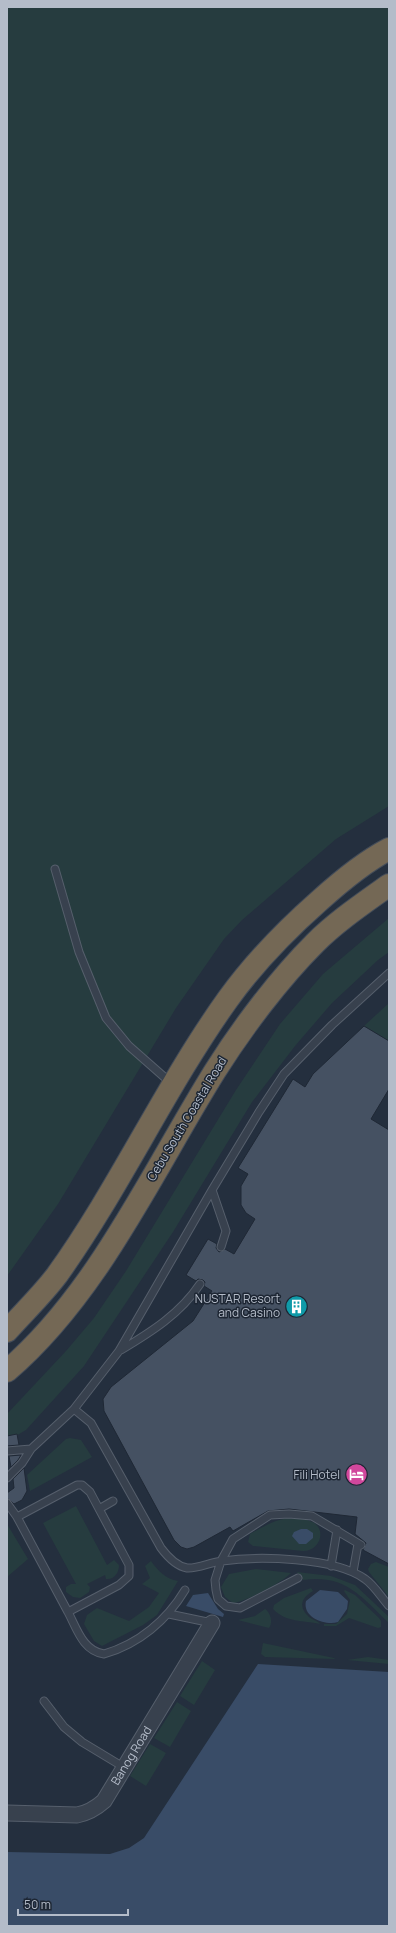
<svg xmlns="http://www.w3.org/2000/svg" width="396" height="1933" viewBox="0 0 396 1933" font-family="Manrope,sans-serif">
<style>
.green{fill:#263c3f}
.water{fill:#394c67}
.building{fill:#455162;stroke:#1f2835}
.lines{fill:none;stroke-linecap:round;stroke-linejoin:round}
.lane-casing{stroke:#565f6c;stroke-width:9}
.street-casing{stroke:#565f6c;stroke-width:17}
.highway-casing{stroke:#434c59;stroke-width:24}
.lane{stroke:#38414e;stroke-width:7}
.street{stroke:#38414e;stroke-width:15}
.highway{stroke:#746855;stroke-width:22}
.labels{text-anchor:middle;stroke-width:3;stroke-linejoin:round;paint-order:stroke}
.street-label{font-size:12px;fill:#b4bcc9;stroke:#1d2633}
.poi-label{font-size:12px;fill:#b4bcc9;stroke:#1d2633;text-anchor:end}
</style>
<rect width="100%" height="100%" fill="#242f3e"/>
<!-- green -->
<path class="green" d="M 7,7 L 389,7 L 389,806 L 336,839 L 242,920 L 224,939 L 176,1008 L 58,1204 L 7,1276 Z
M 389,918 L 389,952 L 378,960 L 332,1003 L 295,1046 L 252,1102 L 173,1232 L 84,1366 L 26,1430 L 7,1441 L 7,1414 L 66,1351 L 94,1318 L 126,1271 L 236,1090 L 280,1024 L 323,974 Z
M 389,1003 L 389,1041 L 364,1026 Z
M 70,1438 L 81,1440 L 92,1457 L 30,1491 L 27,1475 L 66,1439 Z
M 76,1506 L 107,1565 L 114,1560 L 119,1565 C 119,1573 114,1580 106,1579 L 105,1575 L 87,1584 L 90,1587 L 89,1592 L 80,1598 L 73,1597 L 66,1592 L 66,1587 L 71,1584 L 76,1584 L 43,1523 Z
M 287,1518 C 294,1519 303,1518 310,1521 C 327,1526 322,1551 303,1551 L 253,1546 L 248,1542 L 250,1534 C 262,1527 273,1521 287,1518 Z
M 7,1524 L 28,1559 L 7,1577 Z
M 151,1561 C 158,1571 166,1579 178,1581 L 157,1615 L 143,1625 L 102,1646 L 94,1641 L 84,1624 L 87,1615 L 97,1608 L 129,1621 L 149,1607 L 159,1593 L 142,1584 L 150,1578 L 145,1566 Z
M 376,1562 L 389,1567 L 389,1597 L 369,1572 L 368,1569 L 371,1564 Z
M 256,1569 L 291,1573 C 283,1582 245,1602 233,1603 L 225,1597 L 221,1587 L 229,1574 Z
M 297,1572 L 331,1576 L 355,1585 L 389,1617 L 389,1623 C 361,1597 346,1574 303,1580 Z
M 311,1588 L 313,1591 C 301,1598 298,1607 309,1617 C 313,1620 318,1621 320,1624 C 302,1620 287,1623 273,1609 L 274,1605 L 284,1598 Z
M 345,1590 L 355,1595 L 379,1618 L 381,1621 L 381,1627 L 378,1628 L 349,1618 L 336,1626 L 324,1626 L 324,1624 L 336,1624 L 347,1614 L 350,1600 L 344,1591 Z
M 265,1609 C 271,1613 273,1623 269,1628 L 238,1620 L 255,1616 Z
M 263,1643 L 334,1658 L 335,1659 L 265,1657 L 261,1654 Z
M 368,1657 L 389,1660 L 389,1664 L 347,1660 Z
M 202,1661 L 215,1670 L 194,1705 L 180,1696 Z
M 177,1702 L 191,1711 L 170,1747 L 154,1738 Z
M 150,1744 L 166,1753 L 146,1786 L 130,1776 Z"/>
<!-- water -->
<path class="water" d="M 301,1529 L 307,1529 L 313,1533 L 313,1538 L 306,1544 L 299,1544 L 292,1536 L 294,1532 Z
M 320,1590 L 338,1592 L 348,1601 L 347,1609 L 338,1622 C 325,1626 302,1617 306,1601 Z
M 208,1593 L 218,1609 L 224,1614 L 223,1617 L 186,1606 L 193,1595 Z
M 258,1664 L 389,1672 L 389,1926 L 7,1926 L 7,1852 L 110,1854 L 129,1848 L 144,1838 Z"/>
<!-- building -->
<path class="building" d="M 364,1026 L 389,1041 L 389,1089 L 371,1119 L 389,1130 L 389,1564 L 363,1550 L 366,1543 L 355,1534 L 357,1517 L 289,1509 L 268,1511 L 233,1531 L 230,1527 L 194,1547 L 187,1549 L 181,1547 L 174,1540 L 104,1411 L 103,1399 L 111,1387 L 193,1321 L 212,1291 L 204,1286 L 205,1282 L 203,1280 L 198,1279 L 196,1281 L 186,1275 L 208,1239 L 217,1244 L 216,1248 L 219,1252 L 225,1249 L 234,1254 L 255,1219 L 246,1213 L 241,1205 L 241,1186 L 248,1174 L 238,1168 L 293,1079 L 305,1087 L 313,1074 Z
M 17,1434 L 19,1445 L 7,1446 L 7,1436 Z
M 21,1455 L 18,1460 L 11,1467 L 9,1456 Z
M 24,1468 L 27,1491 L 22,1500 L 14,1504 L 7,1498 L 7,1493 L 14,1488 L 13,1479 Z"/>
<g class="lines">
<defs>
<path id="lane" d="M 55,869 L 79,952 L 106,1018 L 129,1046 L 171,1083
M 212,1190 L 226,1231 L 221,1247
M 121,1350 C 151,1332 180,1314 200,1284
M 74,1409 L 91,1423 L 161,1548 C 167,1556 176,1566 187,1568 C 197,1569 211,1562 222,1561 C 258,1556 335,1557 365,1579 C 374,1585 381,1597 389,1606
M 7,1451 L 31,1449
M 7,1478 L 22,1463 L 31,1449 L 74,1409 L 119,1351 L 212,1190 L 259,1112 L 284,1074 L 332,1025 L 389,973
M 7,1503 L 17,1517 L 68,1612 L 119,1585 L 129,1576 L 129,1565 L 90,1492 L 82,1485 L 77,1485 L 17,1517
M 99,1509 L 113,1501
M 331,1566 L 337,1530
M 353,1572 L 358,1544
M 298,1578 L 240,1608 L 226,1606 L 218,1599 L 216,1590 L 215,1580 L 221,1561 L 233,1539 L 270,1515 L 289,1514 L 312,1516 L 361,1545
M 68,1612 C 77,1629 83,1651 104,1654 C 139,1644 167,1620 185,1590
M 169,1614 L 212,1623
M 44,1701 L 64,1727 L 82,1742 L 125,1768"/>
<g id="street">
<path id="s1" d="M 7,1813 L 77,1815 C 88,1813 95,1809 104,1801 L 212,1623"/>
</g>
<path id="highway" d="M 7,1331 C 23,1313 42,1295 57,1275 C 120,1187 165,1087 228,999 C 254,963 285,931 319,901 C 340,882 364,862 389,849
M 7,1371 C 98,1293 152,1172 215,1071 C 242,1028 279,979 315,943 C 337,921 364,903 389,885"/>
</defs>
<!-- lane casing -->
<use href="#lane" class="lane-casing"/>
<!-- street casing -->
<use href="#street" class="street-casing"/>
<!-- highway casing -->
<use href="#highway" class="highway-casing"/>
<!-- lane -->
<use href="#lane" class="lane"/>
<!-- street -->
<use href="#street" class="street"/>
<!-- highway -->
<use href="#highway" class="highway"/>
</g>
<!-- icons -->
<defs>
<symbol id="building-disc" viewBox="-11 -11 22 22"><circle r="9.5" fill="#0f9aa8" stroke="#1d2633"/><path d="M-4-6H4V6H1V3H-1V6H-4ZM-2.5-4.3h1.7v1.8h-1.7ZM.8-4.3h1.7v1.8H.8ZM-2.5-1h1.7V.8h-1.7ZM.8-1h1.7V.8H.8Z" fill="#fff"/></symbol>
<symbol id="hotel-disc" viewBox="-11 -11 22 22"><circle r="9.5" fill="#d1479c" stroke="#1d2633"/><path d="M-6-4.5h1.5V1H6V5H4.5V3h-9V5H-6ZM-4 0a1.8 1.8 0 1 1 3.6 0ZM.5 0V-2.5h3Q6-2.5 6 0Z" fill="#fff"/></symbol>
</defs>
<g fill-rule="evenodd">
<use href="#building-disc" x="284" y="1294" width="25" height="25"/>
<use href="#hotel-disc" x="344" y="1462" width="25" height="25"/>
</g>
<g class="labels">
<!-- street labels -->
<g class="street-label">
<text transform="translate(187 1119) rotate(-59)" y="4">Cebu South Coastal Road</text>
<text dy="4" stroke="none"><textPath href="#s1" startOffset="154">Banog Road</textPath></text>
</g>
<!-- poi labels -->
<g class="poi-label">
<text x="280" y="1303">NUSTAR Resort<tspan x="280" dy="14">and Casino</tspan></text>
<text x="340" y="1479">Fili Hotel</text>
</g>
</g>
<!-- border -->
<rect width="396" height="1933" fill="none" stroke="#b4bcc9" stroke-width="16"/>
<!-- scale -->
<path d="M18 1909v6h110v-6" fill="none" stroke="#b4bcc9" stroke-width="2"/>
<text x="24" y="1909" font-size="12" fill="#b4bcc9" stroke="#1d2633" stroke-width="3" paint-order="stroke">50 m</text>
</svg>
